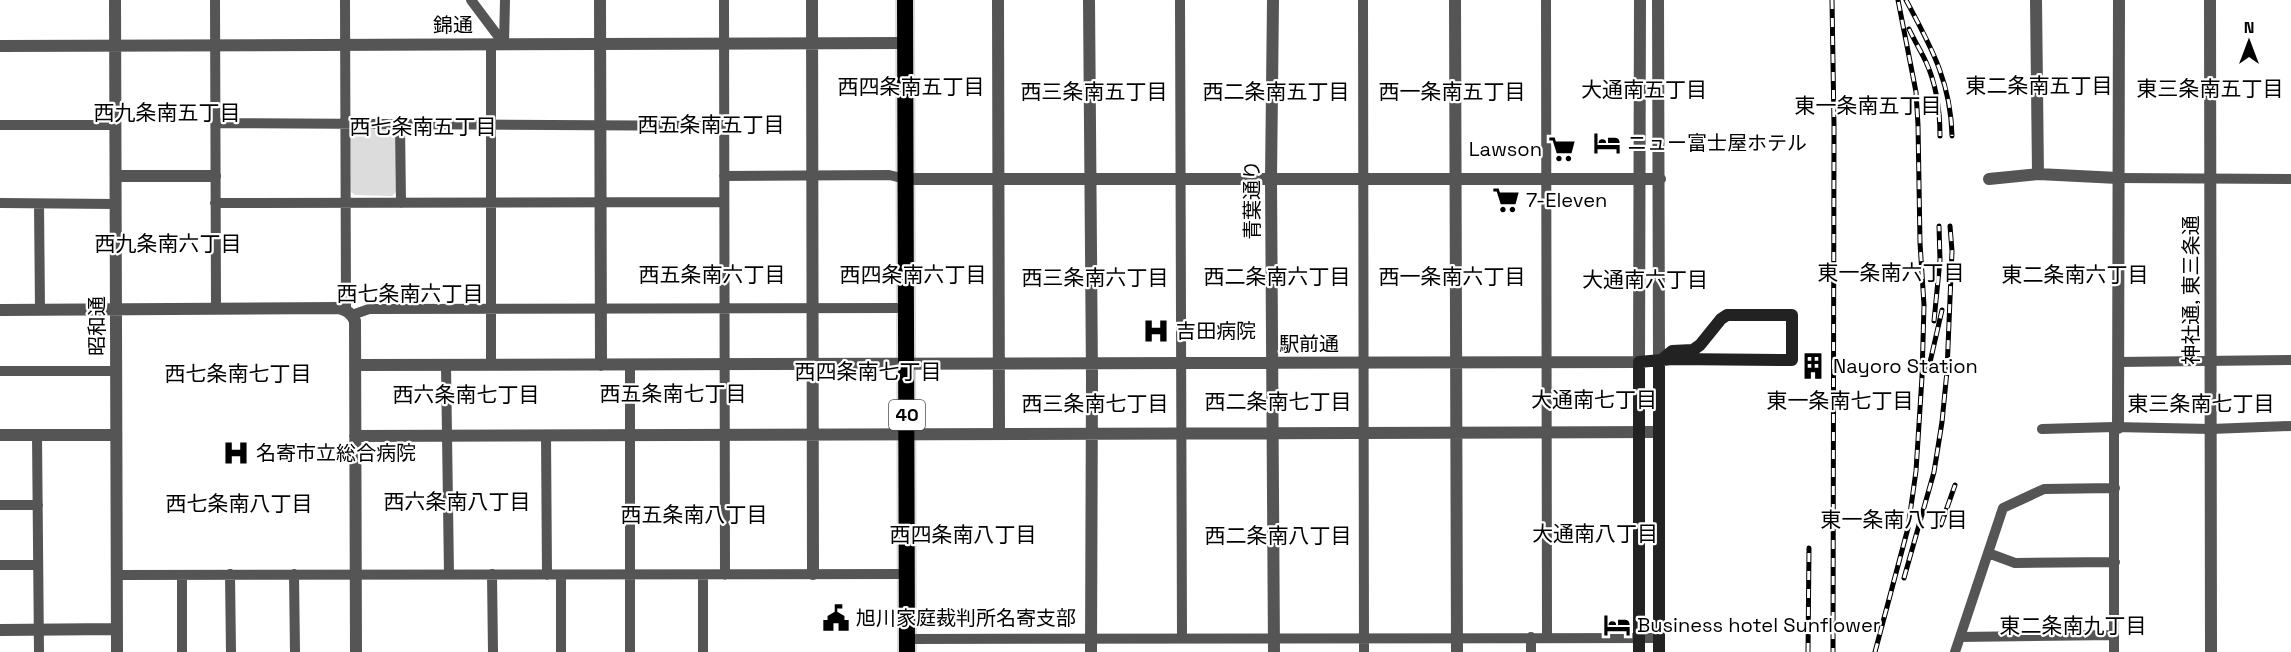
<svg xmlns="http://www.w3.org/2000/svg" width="2291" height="652" viewBox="0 0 2291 652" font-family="'Space Grotesk','Noto Sans JP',sans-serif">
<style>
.green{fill:#dcdcdc}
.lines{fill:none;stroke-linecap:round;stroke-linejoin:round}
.trunk-casing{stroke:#dbdbdb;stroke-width:20}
.minor{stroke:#555;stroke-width:10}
.tertiary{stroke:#555;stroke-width:12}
.secondary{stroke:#222;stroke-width:12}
.trunk{stroke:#000;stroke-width:16}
.rail-casing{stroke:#000;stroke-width:5}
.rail{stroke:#fff;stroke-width:3;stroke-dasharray:9;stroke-linecap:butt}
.labels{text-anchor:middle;stroke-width:4.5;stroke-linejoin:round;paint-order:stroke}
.shield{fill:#fff;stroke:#4c4c4c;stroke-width:1.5}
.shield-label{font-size:18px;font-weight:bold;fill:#000}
.street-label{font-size:20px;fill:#000;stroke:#fff}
.poi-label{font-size:20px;fill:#000;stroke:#fff;text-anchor:start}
.neighbourhood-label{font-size:21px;fill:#000;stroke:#fff}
</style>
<rect width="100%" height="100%" fill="#fff"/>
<!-- green -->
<path class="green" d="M 392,128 L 396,131 L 396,192 L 392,196 L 355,195 L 351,192 L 350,131 L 355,129 Z"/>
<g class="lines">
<defs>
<path id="trunk" d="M 905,0 L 907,652"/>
</defs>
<!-- trunk casing -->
<use href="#trunk" class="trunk-casing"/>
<!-- minor -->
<path class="minor" d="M 215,0 L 216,309
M 345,0 L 346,309
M 471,0 L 504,44
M 724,0 L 725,575
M 1180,0 L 1182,638
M 1363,0 L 1364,652
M 1546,0 L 1547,637
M 491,44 L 491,365
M 504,44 L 505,0
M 215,123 L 724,126
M 400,124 L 401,203
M 0,125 L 116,125
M 724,176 L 889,175 L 906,179
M 2118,178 L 2291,179
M 0,203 L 116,204
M 215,203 L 724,202
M 39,204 L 40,309
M 352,315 L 369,309 L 906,308
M 2118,362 L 2291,360
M 446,365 L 449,574
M 630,365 L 630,652
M 0,371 L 116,371
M 2042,429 L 2114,427
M 37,435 L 39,652
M 546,435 L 547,575
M 0,505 L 38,505
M 1988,553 L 2015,563 L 2115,562
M 0,565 L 38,565
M 230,574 L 231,652
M 294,574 L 295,652
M 492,574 L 493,652
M 117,575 L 906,574
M 182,575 L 182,652
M 703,575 L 703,652
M 1531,637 L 1531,652
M 1960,637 L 2114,635
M 907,639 L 1659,638
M 561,652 L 561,575
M 1955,652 L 2003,508 L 2044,489 L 2115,488
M 2114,652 L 2114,427 L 2211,429 L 2291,426"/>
<!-- tertiary -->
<path class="tertiary" d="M 115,0 L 117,652
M 600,0 L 601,365
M 812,0 L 813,574
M 998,0 L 999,434
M 1089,0 L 1092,377 L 1091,652
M 1273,0 L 1271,179 L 1274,652
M 1455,0 L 1457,652
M 1658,0 L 1659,362
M 2036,0 L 2038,174
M 2210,0 L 2211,652
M 0,46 L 905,43
M 116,176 L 215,176
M 906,179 L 1660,179
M 1989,179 L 2038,174 L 2118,178
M 0,310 L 338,308 C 347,310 351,313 355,321 L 356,652
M 355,365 L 1639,362 L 1640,0
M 2118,428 L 2119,0
M 0,435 L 116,435
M 355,436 L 1659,432
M 0,630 L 117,629"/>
<!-- secondary -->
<path class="secondary" d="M 1659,362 L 1659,652
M 1639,652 L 1639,362 L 1673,359 L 1792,360 L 1792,315 L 1727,315 L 1721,319 L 1700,345 L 1693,350 L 1672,351 L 1659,362"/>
<!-- trunk -->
<use href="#trunk" class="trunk"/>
<defs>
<path id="rail" d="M 1832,0 L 1834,125 L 1833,652
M 1906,0 C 1931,47 1951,82 1952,136
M 1909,29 C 1914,40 1921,51 1926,62 C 1937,86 1940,111 1940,136
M 1934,321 L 1940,260 L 1939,226
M 1928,371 L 1942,310
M 1941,525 L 1955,485
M 1904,578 L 1934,472 L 1942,422 L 1947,371 L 1952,251 L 1950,226
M 1808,652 L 1809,548
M 1875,652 L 1908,528 L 1916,471 L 1922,377 L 1924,305 L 1920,243 L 1918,125 L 1916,92 L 1898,0"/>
</defs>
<!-- rail casing -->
<use href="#rail" class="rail-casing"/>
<!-- rail -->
<use href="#rail" class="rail"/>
</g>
<!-- icons -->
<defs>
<symbol id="hotel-bare" viewBox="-9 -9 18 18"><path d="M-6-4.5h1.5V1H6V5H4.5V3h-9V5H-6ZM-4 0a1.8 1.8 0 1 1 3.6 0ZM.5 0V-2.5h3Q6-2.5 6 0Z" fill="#000" stroke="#fff" stroke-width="2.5" paint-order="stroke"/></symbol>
<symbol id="supermarket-bare" viewBox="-9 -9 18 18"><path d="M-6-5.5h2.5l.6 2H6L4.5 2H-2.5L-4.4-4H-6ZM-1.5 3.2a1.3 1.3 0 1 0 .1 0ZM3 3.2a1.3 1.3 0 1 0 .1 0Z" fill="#000" stroke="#fff" stroke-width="2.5" paint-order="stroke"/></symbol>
<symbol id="hospital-bare" viewBox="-9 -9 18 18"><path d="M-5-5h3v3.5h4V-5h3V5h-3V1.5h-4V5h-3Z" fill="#000" stroke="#fff" stroke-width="2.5" paint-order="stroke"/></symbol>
<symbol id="building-bare" viewBox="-9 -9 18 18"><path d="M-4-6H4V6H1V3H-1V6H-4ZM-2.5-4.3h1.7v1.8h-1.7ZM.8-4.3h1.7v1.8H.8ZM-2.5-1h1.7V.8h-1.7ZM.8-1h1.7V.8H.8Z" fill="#000" stroke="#fff" stroke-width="2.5" paint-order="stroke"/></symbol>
<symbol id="civic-bare" viewBox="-9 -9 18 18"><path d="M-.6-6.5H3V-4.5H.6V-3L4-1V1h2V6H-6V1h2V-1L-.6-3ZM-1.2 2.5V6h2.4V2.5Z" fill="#000" stroke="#fff" stroke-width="2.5" paint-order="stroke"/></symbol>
</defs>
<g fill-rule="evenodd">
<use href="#hotel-bare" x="1588" y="124" width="38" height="38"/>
<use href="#supermarket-bare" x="1543" y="130" width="38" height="38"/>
<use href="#supermarket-bare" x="1487" y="181" width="38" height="38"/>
<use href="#hospital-bare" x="1137" y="312" width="38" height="38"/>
<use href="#building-bare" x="1794" y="347" width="38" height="38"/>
<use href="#hospital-bare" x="217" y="434" width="38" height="38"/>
<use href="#civic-bare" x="817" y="599" width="38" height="38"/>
<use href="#hotel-bare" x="1598" y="606" width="38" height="38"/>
</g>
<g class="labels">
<!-- shield labels -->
<rect class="shield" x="889" y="400" width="36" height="30" rx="4.5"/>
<g class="shield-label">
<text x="907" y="421">40</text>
</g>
<!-- street labels -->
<g class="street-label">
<text x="453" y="32">錦通</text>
<text transform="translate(1252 200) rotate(-90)" y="7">青葉通り</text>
<text transform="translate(2191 290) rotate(-90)" y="7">神社通, 東三条通</text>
<text transform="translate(97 326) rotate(-90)" y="7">昭和通</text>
<text x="1309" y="351">駅前通</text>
</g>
<!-- poi labels -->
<g class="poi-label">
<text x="1627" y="150">ニュー富士屋ホテル</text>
<text x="1542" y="156" text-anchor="end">Lawson</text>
<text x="1526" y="207">7-Eleven</text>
<text x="1176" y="338">吉田病院</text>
<text x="1833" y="373">Nayoro Station</text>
<text x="256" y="460">名寄市立総合病院</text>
<text x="856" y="625">旭川家庭裁判所名寄支部</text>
<text x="1637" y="632">Business hotel Sunflower</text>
</g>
<!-- neighbourhood labels -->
<g class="neighbourhood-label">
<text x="2039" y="93">東二条南五丁目</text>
<text x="911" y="94">西四条南五丁目</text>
<text x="2210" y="96">東三条南五丁目</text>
<text x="1644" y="97">大通南五丁目</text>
<text x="1094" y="99">西三条南五丁目</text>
<text x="1276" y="99">西二条南五丁目</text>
<text x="1452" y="99">西一条南五丁目</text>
<text x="1868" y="113">東一条南五丁目</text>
<text x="167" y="120">西九条南五丁目</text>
<text x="711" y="132">西五条南五丁目</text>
<text x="423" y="134">西七条南五丁目</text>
<text x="168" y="251">西九条南六丁目</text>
<text x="1891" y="280">東一条南六丁目</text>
<text x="712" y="282">西五条南六丁目</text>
<text x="913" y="282">西四条南六丁目</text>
<text x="2075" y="282">東二条南六丁目</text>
<text x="1277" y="284">西二条南六丁目</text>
<text x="1452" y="284">西一条南六丁目</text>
<text x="1095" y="285">西三条南六丁目</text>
<text x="1645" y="287">大通南六丁目</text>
<text x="410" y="301">西七条南六丁目</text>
<text x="868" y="379">西四条南七丁目</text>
<text x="238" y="381">西七条南七丁目</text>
<text x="673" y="401">西五条南七丁目</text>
<text x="466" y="402">西六条南七丁目</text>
<text x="1594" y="407">大通南七丁目</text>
<text x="1840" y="408">東一条南七丁目</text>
<text x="1278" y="409">西二条南七丁目</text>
<text x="1095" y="411">西三条南七丁目</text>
<text x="2201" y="411">東三条南七丁目</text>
<text x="457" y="509">西六条南八丁目</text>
<text x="239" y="511">西七条南八丁目</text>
<text x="694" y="522">西五条南八丁目</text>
<text x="1894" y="527">東一条南八丁目</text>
<text x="1595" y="541">大通南八丁目</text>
<text x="963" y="542">西四条南八丁目</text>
<text x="1278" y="543">西二条南八丁目</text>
<text x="2073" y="633">東二条南九丁目</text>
</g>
</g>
<!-- north arrow -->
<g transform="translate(2249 42)" stroke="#ffffff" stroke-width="4.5" paint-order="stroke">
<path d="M0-4.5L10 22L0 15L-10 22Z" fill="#000000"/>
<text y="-9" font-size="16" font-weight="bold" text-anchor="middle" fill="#000000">N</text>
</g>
</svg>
